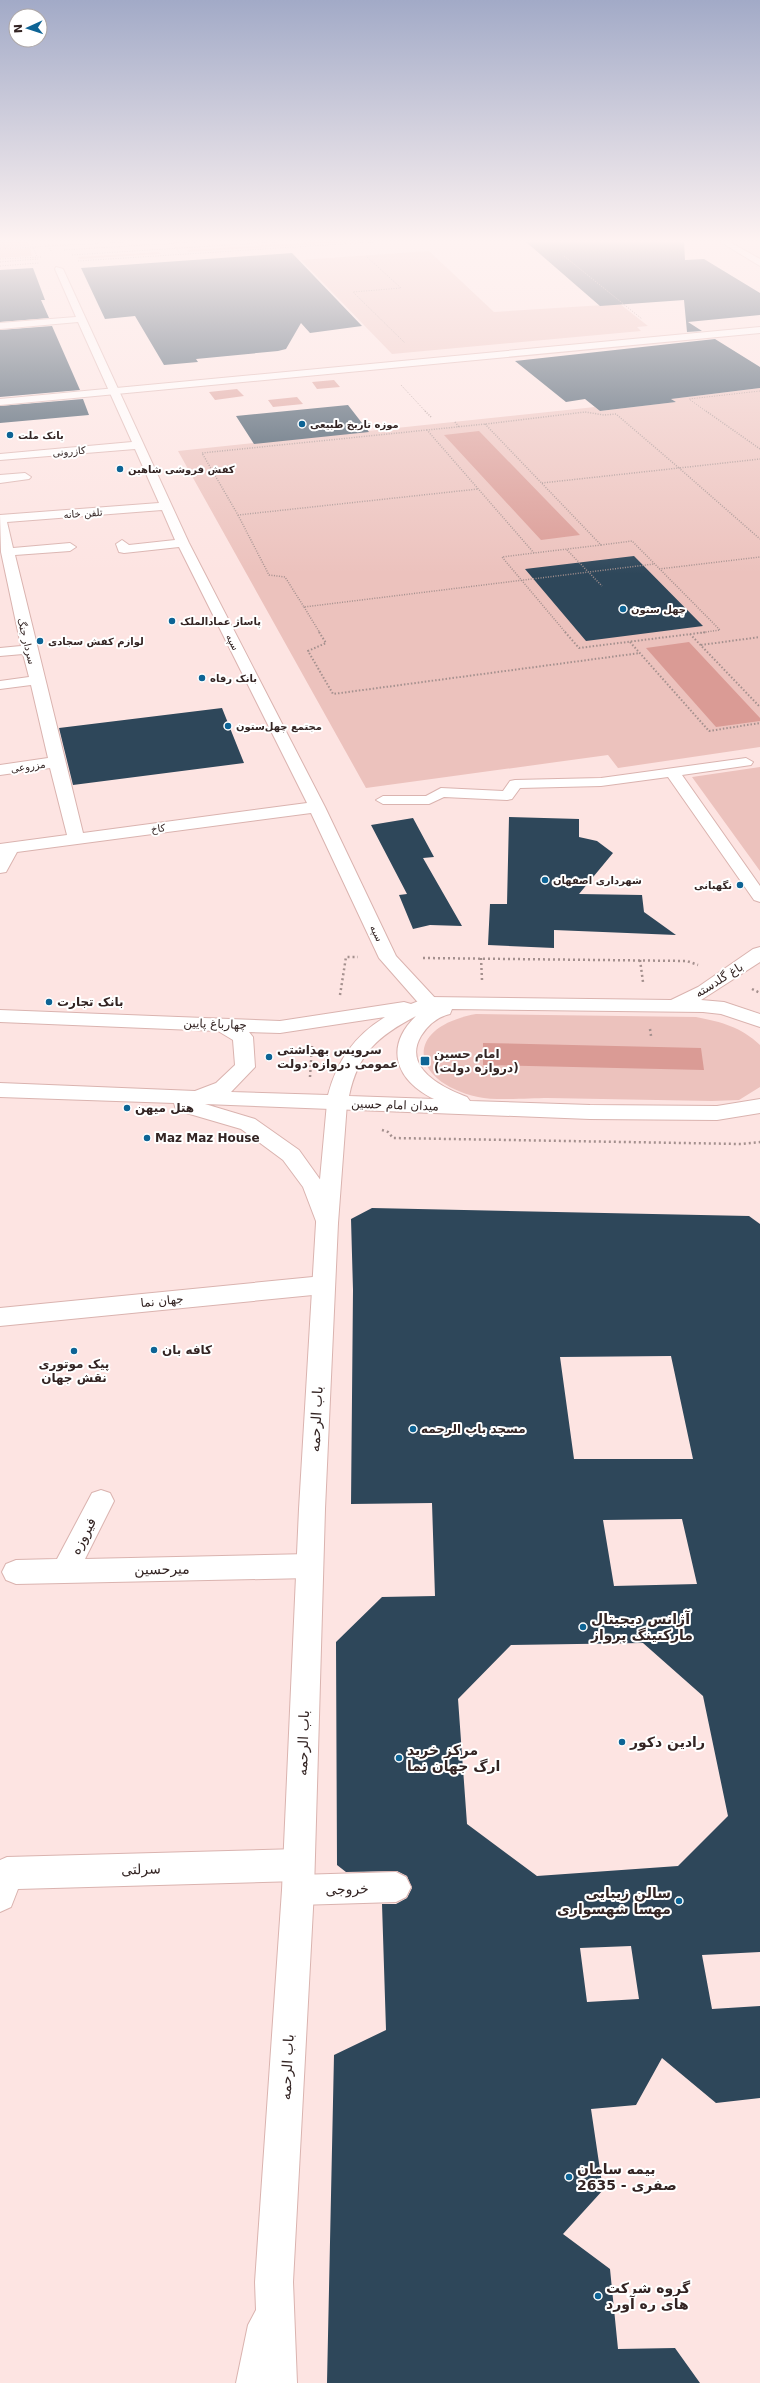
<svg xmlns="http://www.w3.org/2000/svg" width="760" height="2383" viewBox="0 0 760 2383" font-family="'DejaVu Sans','Noto Naskh Arabic',sans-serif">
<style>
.green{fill:#ecc2bd}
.water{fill:#da9b95}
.building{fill:#2e475a;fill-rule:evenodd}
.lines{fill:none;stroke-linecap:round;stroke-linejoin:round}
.lane-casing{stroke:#dab3af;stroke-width:2}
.street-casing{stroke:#dab3af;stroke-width:2}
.secondary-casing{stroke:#dab3af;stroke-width:2}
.primary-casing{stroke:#dab3af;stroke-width:2}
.path-far3{stroke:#a4908e;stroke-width:1;stroke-dasharray:1 1.5;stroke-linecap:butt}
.path-far2{stroke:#a4908e;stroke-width:1.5;stroke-dasharray:1 1.5;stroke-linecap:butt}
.path-far1{stroke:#a4908e;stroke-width:2;stroke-dasharray:1.5 2;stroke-linecap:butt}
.path{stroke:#a4908e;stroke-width:2.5;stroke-dasharray:2 3;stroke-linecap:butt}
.lane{fill:#fff;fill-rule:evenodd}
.street{fill:#fff;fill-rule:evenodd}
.secondary{fill:#fff;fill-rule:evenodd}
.primary{fill:#fff;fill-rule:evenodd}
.poi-dot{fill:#0d6495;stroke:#fff;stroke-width:1.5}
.labels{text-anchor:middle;stroke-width:4;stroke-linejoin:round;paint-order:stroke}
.far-poi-label{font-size:10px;font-weight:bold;fill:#332423;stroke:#fff;text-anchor:start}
.far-street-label{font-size:10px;fill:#332423;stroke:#fff}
.street-label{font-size:12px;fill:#332423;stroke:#fff}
.poi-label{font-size:12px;font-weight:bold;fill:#332423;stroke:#fff;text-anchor:start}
.near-street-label{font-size:14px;fill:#332423;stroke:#fff}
.near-poi-label{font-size:14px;font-weight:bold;fill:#332423;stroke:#fff;text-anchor:start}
</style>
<rect width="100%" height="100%" fill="#fde4e2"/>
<!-- green -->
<path class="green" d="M 0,241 L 27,241 L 29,246 L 0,248 Z
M 332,241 L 349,242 L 188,252 L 187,250 Z
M 30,248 L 32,256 L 0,258 L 0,250 Z
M 429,251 L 494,312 L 620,304 L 648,326 L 637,327 L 641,331 L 392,354 L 301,260 Z
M 159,252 L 160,254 L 79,259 L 78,257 Z
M 760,388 L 760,747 L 618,768 L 608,755 L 366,788 L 178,451 L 595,407 L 600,411 L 676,402 L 671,399 Z
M 760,767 L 760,871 L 692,777 Z
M 476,1014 L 696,1017 C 722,1022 741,1027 760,1045 L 760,1087 L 739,1100 L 712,1101 C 657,1100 602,1099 548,1098 C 528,1098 496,1101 478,1097 C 411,1082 401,1028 476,1014 Z"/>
<!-- water -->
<path class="water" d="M 334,380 L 340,387 L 317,389 L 312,382 Z
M 237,389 L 244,396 L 215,400 L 209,392 Z
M 297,397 L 303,404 L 273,407 L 268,400 Z
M 479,431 L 580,535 L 541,540 L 444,435 Z
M 689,642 L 760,718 L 760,721 L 716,727 L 646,648 Z
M 483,1043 L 701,1048 L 704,1070 L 483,1065 Z"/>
<!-- building -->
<path class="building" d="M 525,241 L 684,241 L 685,260 L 704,259 L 760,293 L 760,315 L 688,322 L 702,331 L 687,332 L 684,300 L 600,306 Z
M 292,253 L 362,326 L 310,333 L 301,323 L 286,349 L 278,351 L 196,359 L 198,362 L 164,365 L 135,316 L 105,319 L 81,268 Z
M 33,268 L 45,300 L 41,300 L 49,318 L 0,322 L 0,270 Z
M 52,326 L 80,390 L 0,397 L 0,330 Z
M 715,339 L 760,367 L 760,388 L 671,399 L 676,402 L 600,411 L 585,399 L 566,402 L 515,361 Z
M 83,399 L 89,415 L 0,423 L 0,406 Z
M 348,405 L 369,432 L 254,444 L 236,416 Z
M 634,556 L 703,626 L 586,641 L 525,569 Z
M 222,708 L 244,763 L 73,785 L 59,728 Z
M 509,817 L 579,819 L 579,837 L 597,841 L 613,853 L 579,894 L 642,895 L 644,912 L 676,935 L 554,930 L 554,948 L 488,945 L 490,904 L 507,904 Z
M 413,818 L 434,857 L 423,858 L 462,926 L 430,925 L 413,929 L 399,895 L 407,894 L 371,825 Z
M 372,1208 L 749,1216 L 760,1224 L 760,1952 L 702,1955 L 712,2009 L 760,2006 L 760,2098 L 716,2103 L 662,2058 L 636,2105 L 591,2109 L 603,2190 L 563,2234 L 610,2269 L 618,2349 L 675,2348 L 700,2383 L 327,2383 L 334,2055 L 386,2030 L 382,1904 L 396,1904 L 407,1898 L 412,1888 L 407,1876 L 397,1871 L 346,1872 L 337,1865 L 336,1642 L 382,1597 L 435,1596 L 432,1503 L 351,1504 L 353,1290 L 351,1219 ZM 671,1356 L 693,1459 L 574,1459 L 560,1357 ZM 682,1519 L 697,1584 L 614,1586 L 603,1520 ZM 643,1643 L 703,1696 L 728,1816 L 678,1866 L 537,1876 L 467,1824 L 458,1699 L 511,1645 ZM 631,1946 L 639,1999 L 587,2002 L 580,1948 Z"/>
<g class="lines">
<defs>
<path id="lane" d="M 746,758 L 753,762 L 751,765 L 682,775 L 760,886 L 760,902 L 754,900 L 668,777 L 601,786 L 520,788 L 512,799 L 507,800 L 444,797 L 429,804 L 383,804 L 376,800 L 383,796 L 426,796 L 441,788 L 503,791 L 510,781 L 515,780 L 601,778 Z
M 396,1872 L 406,1877 L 411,1887 L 406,1897 L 396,1902 L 298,1905 L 288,1900 L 283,1890 L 288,1880 L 298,1875 Z"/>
<path id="street" d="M 719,241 L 728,241 L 760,259 L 760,266 Z
M 56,267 L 63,269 L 189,543 L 325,807 L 396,956 L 436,999 L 439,1003 L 436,1007 L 429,1009 L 422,1007 L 379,958 L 311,813 L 17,852 L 6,872 L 0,873 L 0,844 L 67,835 L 50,768 L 0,775 L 0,765 L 48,758 L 31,685 L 0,689 L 0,681 L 29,677 L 23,654 L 0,656 L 0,648 L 21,646 L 1,552 L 0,515 L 159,503 L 135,449 L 0,460 L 0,454 L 132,442 L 78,322 L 0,329 L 0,323 L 76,317 L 55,269 ZM 162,510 L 175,540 L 129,545 L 122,540 L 116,544 L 119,552 L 124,553 L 179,547 L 307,803 L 83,833 L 15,555 L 70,551 L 76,547 L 70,543 L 13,548 L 7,522 Z
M 25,473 L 31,477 L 29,479 L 0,483 L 0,475 Z
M 323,1276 L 331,1279 L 335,1285 L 331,1291 L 323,1294 L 0,1326 L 0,1308 Z
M 101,1490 L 110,1493 L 114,1501 L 85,1559 L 309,1554 L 319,1558 L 323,1566 L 319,1574 L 309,1578 L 16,1584 L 6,1580 L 2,1572 L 6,1564 L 16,1560 L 57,1559 L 92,1493 Z
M 298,1849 L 309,1854 L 314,1865 L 309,1876 L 298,1881 L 18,1889 L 11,1907 L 0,1912 L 0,1860 L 7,1857 Z"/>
<path id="secondary" d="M 760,327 L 760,333 L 0,405 L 0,399 Z
M 337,1096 L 344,1098 L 347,1103 L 338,1223 L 325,1509 L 314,1890 L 293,2282 L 297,2383 L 236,2383 L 248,2325 L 256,2310 L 255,2282 L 282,1890 L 299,1509 L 316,1223 L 327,1103 L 330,1098 Z"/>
<path id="primary" d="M 760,947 L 760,962 L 701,1000 L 724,1002 L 760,1014 L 760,1027 L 721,1014 L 703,1012 L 452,1009 L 450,1014 C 437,1017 428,1025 421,1036 C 402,1068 443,1088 467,1097 L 470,1101 L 590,1105 L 717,1106 L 760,1099 L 760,1113 L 717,1120 L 590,1119 L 205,1104 L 255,1119 L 299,1150 L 324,1185 L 338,1223 L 335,1229 L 327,1231 L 319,1229 L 303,1187 L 283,1160 L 241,1129 L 176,1110 L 174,1103 L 0,1097 L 0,1083 L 195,1091 L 216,1083 L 235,1065 L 233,1040 L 218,1031 L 0,1022 L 0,1010 L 280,1021 L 404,1002 L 411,1004 L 429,997 L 671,1000 L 698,987 L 753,949 ZM 416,1016 C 383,1048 397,1081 434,1099 L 349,1096 C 358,1053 378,1036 416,1016 ZM 385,1017 C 354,1036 337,1061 328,1095 L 231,1092 L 255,1067 L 253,1037 L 249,1032 L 280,1033 Z"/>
</defs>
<!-- lane casing -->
<use href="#lane" class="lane-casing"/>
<!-- street casing -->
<use href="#street" class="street-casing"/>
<!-- secondary casing -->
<use href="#secondary" class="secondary-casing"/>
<!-- primary casing -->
<use href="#primary" class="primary-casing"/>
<!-- path-far3 -->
<path class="path-far3" d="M 31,241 L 37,257
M 47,241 L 51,251
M 172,241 L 180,254
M 0,249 L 139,241
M 64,250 L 209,241
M 72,255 L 291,241
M 564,256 L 642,319
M 367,257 L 401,288 L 353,292 L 405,343
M 0,259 L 41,257
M 78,261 L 389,241
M 0,262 L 38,259
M 0,266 L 39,263
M 401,385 L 426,412
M 707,412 L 689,399 L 760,391"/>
<!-- path-far2 -->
<path class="path-far2" d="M 425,411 L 432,418
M 706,411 L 760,449
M 455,422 L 459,427
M 485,424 L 601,545 L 534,553 L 427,430 Z
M 486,424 L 585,412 L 604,415 L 616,414 L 679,468 L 760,459
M 427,430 L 202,453 L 238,515 L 478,489
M 542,483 L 679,468 L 760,539
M 238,515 L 269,575 L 285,577 L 304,607 L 654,564
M 601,545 L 632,541 L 720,630 L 699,633
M 567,550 L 602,586
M 534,553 L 502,557 L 566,633
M 659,569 L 760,557
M 304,607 L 320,633"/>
<!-- path-far1 -->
<path class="path-far1" d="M 319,632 L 326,643 L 308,651 L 333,694 L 640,653
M 565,632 L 579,648 L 707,632
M 690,634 L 760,707
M 630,642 L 709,731 L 760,723
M 701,645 L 760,637"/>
<!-- path -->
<path class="path" d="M 423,958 L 687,961 L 698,965
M 481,958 L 482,980
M 640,960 L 643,982
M 752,989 L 760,993
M 340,995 L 346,957 L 358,957
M 650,1029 L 651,1036
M 310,1077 L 312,1046
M 382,1130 L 388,1132 L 393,1138 L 741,1144 L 760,1142"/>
<!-- lane -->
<use href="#lane" class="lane"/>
<!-- street -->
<use href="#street" class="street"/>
<!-- secondary -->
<use href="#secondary" class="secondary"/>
<!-- primary -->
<use href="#primary" class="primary"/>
</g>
<!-- sky -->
<linearGradient id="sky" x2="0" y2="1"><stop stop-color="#a2aac7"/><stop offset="0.42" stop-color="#fef3f2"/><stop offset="1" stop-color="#fef3f2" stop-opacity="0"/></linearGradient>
<rect width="760" height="574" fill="url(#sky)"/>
<!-- markers -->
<g class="poi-dot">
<circle cx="302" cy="424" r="4"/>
<circle cx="10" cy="435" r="4"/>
<circle cx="120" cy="469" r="4"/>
<circle cx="623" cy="609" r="4"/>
<circle cx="172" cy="621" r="4"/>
<circle cx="40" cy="641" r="4"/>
<circle cx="202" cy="678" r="4"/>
<circle cx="228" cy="726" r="4"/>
<circle cx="545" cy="880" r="4"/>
<circle cx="740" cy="885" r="4"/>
<circle cx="49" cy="1002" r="4"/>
<circle cx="269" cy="1057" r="4"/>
<rect x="420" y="1056" width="10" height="10" rx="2"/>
<circle cx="127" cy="1108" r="4"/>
<circle cx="147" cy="1138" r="4"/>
<circle cx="154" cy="1350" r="4"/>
<circle cx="74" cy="1351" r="4"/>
<circle cx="413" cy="1429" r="4"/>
<circle cx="583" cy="1627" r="4"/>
<circle cx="622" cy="1742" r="4"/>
<circle cx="399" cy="1758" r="4"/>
<circle cx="679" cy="1901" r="4"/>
<circle cx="569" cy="2177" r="4"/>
<circle cx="598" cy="2296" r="4"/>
</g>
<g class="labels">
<!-- far-poi labels -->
<g class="far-poi-label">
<text x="310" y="428">موزه تاریخ طبیعی</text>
<text x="18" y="439">بانک ملت</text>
<text x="128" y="473">کفش فروشی شاهین</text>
<text x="631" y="613">چهل ستون</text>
<text x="180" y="625">پاساژ عمادالملک</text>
<text x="48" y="645">لوازم کفش سجادی</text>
<text x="210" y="682">بانک رفاه</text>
<text x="236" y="730">مجتمع چهل‌ستون</text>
<text x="553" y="884">شهرداری اصفهان</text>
<text x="732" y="889" text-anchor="end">نگهبانی</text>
</g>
<!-- far-street labels -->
<g class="far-street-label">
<text transform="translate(69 451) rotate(-5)" y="4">کازرونی</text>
<text transform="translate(83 513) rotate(-4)" y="4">تلفن خانه</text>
<text transform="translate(27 641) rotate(76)" y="4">سردار جنگ</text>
<text transform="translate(233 642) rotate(63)" y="4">سپه</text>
<text transform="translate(28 766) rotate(-8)" y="4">مزروعی</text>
<text transform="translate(158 828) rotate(-8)" y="4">کاخ</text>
<text transform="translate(377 933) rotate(65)" y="4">سپه</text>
</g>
<!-- street labels -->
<g class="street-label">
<text transform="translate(719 980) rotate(-32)" y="4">باغ گلدسته</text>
<text transform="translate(215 1024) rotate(2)" y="4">چهارباغ پایین</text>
<text transform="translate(395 1105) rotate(2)" y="4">میدان امام حسین</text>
<text transform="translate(162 1301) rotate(-6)" y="4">جهان نما</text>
</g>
<!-- poi labels -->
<g class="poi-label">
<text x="57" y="1006">بانک تجارت</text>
<text x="277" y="1054">سرویس بهداشتی<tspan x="277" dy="14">عمومی دروازه دولت</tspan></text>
<text x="434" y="1058">امام حسین<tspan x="434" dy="14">(دروازه دولت)</tspan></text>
<text x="135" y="1112">هتل میهن</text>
<text x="155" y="1142">Maz Maz House</text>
<text x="162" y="1354">کافه بان</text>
<text x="74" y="1368" text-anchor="middle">پیک موتوری<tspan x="74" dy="14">نقش جهان</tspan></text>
<text x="421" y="1433">مسجد باب الرحمه</text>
</g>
<!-- near-street labels -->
<g class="near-street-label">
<text transform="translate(316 1419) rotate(-87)" y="5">باب الرحمه</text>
<text transform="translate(83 1536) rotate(-63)" y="5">فیروزه</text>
<text transform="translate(162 1569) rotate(-1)" y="5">میرحسین</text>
<text transform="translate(303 1743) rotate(-88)" y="5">باب الرحمه</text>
<text transform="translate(141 1869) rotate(-2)" y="5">سرلتی</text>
<text transform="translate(347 1889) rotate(-2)" y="5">خروجی</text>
<text transform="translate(287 2067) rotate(-87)" y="5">باب الرحمه</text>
</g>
<!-- near-poi labels -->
<g class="near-poi-label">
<text x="591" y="1624">آژانس دیجیتال<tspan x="591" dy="16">مارکتینگ پرواز</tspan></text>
<text x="630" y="1747">رادین دکور</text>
<text x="407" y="1755">مرکز خرید<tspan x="407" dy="16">ارگ جهان نما</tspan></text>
<text x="671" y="1898" text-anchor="end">سالن زیبایی<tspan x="671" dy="16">مهسا شهسواری</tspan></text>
<text x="577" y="2174">بیمه سامان<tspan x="577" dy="16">2635 - صفری</tspan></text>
<text x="606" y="2293">گروه شرکت<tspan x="606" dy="16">های ره آورد</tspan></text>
</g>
</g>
<!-- north arrow -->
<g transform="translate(28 28) rotate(267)"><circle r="19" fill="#ffffff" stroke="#ada7a7"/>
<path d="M0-3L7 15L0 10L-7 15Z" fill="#0d6495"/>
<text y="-6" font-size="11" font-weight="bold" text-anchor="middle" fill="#332423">N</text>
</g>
</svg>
